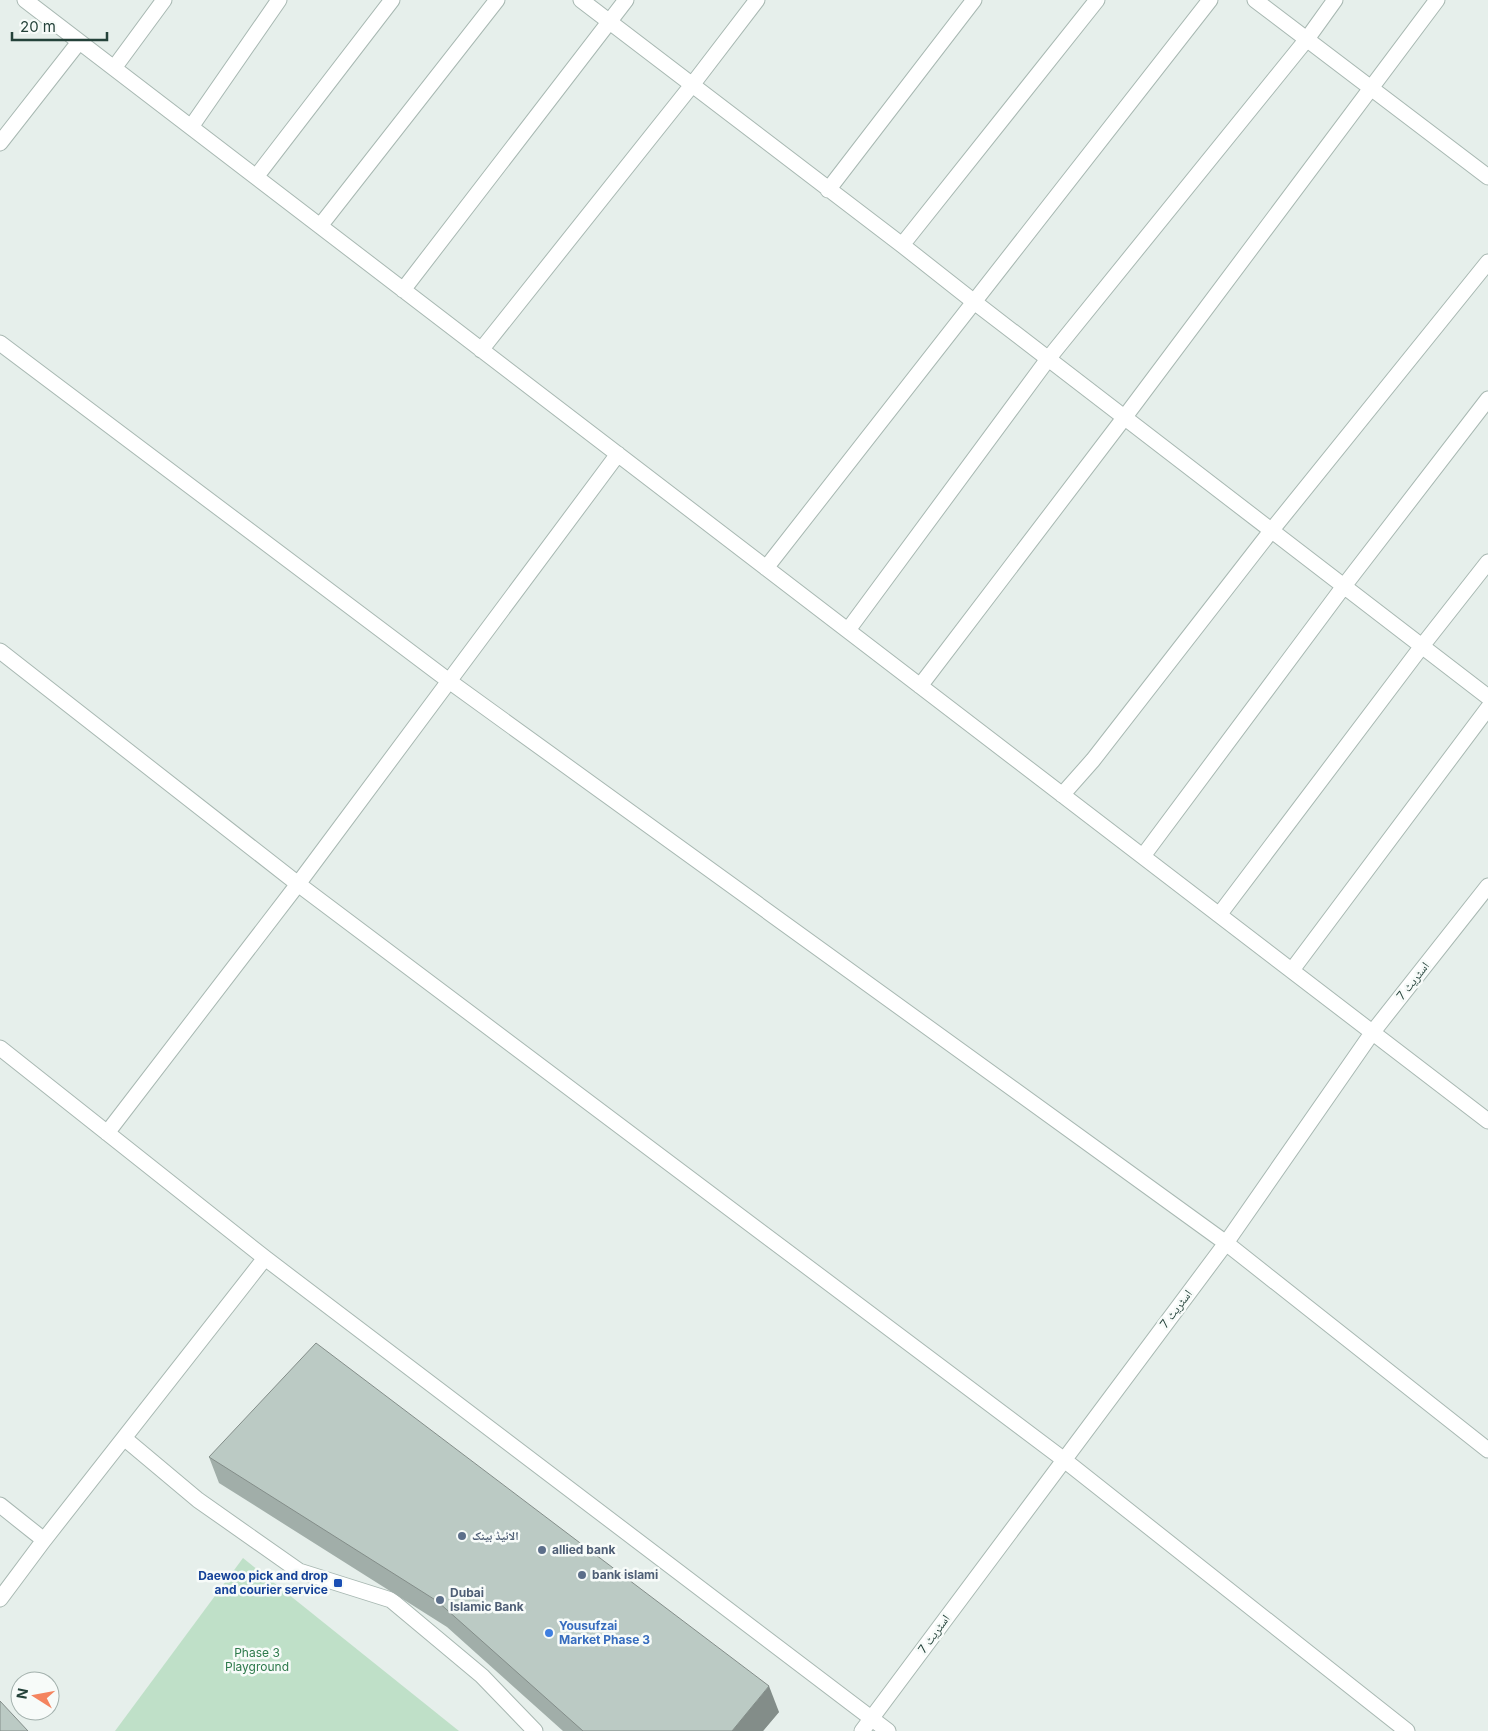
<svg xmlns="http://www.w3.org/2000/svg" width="1488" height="1731" viewBox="0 0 1488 1731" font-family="Inter,'Noto Naskh Arabic',sans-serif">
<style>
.green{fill:#bfe0c8}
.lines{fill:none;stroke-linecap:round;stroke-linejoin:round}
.minor-casing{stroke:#a8b8b2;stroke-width:17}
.minor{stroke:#fff;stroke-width:15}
.wall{fill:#a1aea9}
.shaded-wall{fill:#838d89}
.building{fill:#bbcac4;stroke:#838d89}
.service-dot{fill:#5c6f8a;stroke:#f7fbf9;stroke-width:2}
.transit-dot{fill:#1a4fb4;stroke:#f7fbf9;stroke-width:2}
.shop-dot{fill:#3f7fe0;stroke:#f7fbf9;stroke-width:2}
.labels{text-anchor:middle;stroke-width:5;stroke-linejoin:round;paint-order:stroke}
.street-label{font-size:12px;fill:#24423a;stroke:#f7fbf9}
.service-label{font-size:12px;font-weight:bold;fill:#4e5e75;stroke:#f7fbf9;text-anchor:start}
.transit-label{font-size:12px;font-weight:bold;fill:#164399;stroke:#f7fbf9;text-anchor:end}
.shop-label{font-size:12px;font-weight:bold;fill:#366cbe;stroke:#f7fbf9;text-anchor:start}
.park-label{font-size:12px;fill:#2d7a4b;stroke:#f7fbf9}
</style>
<rect width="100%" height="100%" fill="#e6efeb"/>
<!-- green -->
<path class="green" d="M 243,1558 L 459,1731 L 115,1731 Z"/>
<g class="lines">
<defs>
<path id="minor" d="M 25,0 L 1488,1121
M 581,0 L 902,245 L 973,301 L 1488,697
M 1255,0 L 1488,177
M 114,68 L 164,0
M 191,127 L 279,0
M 0,143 L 79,42
M 256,177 L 392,0
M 828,190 L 974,0
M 320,226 L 497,0
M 902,245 L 1097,0
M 403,290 L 626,0
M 0,343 L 449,681 L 1226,1243 L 1488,1450
M 481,350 L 692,85 L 757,0
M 766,568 L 1210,0
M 848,630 L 1048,359 L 1307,39 L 1335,0
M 0,651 L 298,884 L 1063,1459 L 1407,1731
M 920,686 L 1124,418 L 1437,0
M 1062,795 L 1093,760 L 1271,531 L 1488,262
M 1143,856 L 1344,586 L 1488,399
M 1219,915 L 1422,646 L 1488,562
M 1292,970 L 1488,708
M 0,1048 L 265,1258 L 888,1731
M 107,1133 L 298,884 L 618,454
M 124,1438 L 198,1500 L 299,1571 L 391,1600 L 482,1676 L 535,1731
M 0,1505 L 44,1540
M 0,1599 L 44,1540 L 265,1258
M 862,1731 L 1226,1243 L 1372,1033 L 1488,886"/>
</defs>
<!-- minor casing -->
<use href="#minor" class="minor-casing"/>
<!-- minor -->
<use href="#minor" class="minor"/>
</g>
<!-- wall -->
<path class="wall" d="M 209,1457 L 779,1712 L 763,1731 L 563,1731 L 447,1627 L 219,1483 Z"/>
<!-- shaded-wall -->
<path class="shaded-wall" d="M 769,1686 L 779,1712 L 763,1731 L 732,1731 Z"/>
<!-- building -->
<path class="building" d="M 316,1343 L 769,1686 L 732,1731 L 583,1731 L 437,1601 L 209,1457 Z
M 0,1701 L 28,1731 L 0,1731 Z"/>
<!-- markers -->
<g class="service-dot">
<circle cx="462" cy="1536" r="5"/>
<circle cx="542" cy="1550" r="5"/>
<circle cx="582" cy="1575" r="5"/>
<circle cx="440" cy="1600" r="5"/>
</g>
<rect class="transit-dot" x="333" y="1578" width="10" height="10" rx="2.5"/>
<circle class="shop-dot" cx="549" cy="1633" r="5"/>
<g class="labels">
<!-- street labels -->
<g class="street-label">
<text transform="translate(1413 981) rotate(-52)" y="4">اسٹریٹ 7</text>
<text transform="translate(1176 1309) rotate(-53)" y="4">اسٹریٹ 7</text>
<text transform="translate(934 1634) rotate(-54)" y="4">اسٹریٹ 7</text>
</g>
<!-- service labels -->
<g class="service-label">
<text x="472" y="1540">الائیڈ بینک</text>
<text x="552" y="1554">allied bank</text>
<text x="592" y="1579">bank islami</text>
<text x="450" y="1597">Dubai<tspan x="450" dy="14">Islamic Bank</tspan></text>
</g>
<!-- transit labels -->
<g class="transit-label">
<text x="328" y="1580">Daewoo pick and drop<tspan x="328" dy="14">and courier service</tspan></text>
</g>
<!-- shop labels -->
<g class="shop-label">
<text x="559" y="1630">Yousufzai<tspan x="559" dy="14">Market Phase 3</tspan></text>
</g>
<!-- park labels -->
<g class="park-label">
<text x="257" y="1657">Phase 3<tspan x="257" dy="14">Playground</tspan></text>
</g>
</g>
<!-- north arrow -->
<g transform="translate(35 1696) rotate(281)"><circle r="24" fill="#f7fbf9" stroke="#a3b1ad"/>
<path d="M0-4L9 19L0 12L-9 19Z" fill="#f4845f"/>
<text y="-8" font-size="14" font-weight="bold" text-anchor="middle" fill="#24423a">N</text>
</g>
<!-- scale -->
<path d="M12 32v8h95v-8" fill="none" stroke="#24423a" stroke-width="2.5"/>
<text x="20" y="32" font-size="15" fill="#24423a" stroke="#f7fbf9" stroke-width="4" paint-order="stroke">20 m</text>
</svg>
